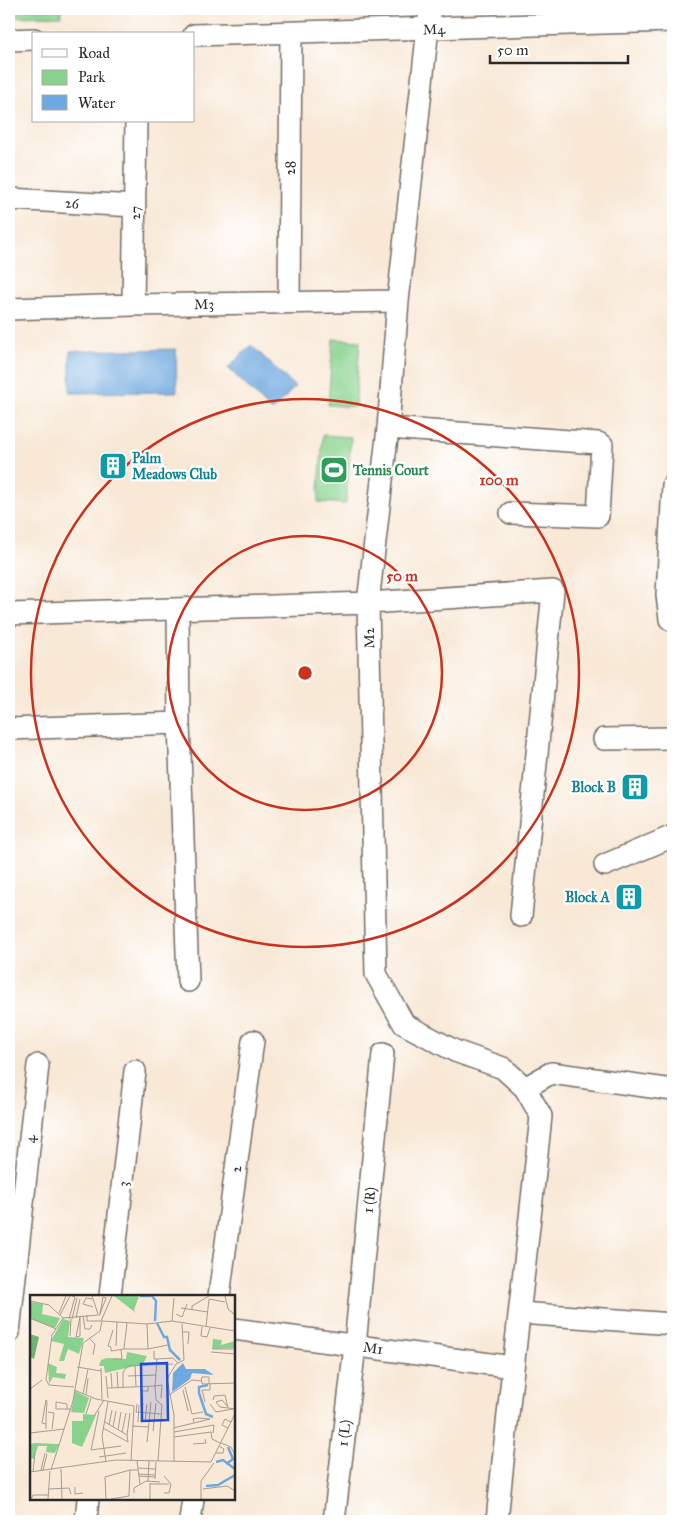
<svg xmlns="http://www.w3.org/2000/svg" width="682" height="1530" viewBox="0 0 682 1530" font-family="'IM FELL Great Primer',serif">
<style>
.green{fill:#89d28e;stroke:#5a7e5c}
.water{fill:#6fa8df;stroke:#4d6a85}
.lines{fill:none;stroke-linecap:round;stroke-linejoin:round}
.minor-casing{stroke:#736d66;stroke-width:24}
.minor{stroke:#fff;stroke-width:21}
.ring{fill:none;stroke:#c8321e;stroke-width:2.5}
.labels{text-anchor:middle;stroke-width:4.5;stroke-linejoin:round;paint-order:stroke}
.street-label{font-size:14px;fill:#2b2b2b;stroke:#fff}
.culture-label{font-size:14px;font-weight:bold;fill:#0d838f;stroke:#fff;text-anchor:end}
.leisure-label{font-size:14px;font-weight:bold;fill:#27864d;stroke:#fff;text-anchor:start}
.inset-river{fill:none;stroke:#6fa8df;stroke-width:2.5}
.inset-road{fill:none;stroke:#a69c91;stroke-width:1}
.view{fill:#1d4ed8;fill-opacity:0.15;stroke:#1d4ed8;stroke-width:2.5}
.inset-edge{fill:none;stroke:#2b2b2b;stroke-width:2.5}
.centre{fill:#c8321e;stroke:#fff;stroke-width:2.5}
.ring-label{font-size:15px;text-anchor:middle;font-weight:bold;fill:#c8321e;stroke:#fff;stroke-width:4.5;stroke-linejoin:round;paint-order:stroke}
</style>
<rect width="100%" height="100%" fill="#fff"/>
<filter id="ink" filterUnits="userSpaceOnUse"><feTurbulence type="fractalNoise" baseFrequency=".02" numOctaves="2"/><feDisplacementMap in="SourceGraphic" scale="10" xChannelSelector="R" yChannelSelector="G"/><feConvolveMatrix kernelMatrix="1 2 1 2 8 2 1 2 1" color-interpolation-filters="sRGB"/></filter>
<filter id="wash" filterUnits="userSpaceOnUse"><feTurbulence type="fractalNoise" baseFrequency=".0096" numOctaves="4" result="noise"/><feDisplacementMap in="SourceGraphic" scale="20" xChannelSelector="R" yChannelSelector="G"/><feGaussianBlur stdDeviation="1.12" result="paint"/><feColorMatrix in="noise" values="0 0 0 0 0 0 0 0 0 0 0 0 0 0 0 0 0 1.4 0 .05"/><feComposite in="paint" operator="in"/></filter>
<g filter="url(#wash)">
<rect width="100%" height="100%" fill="#f8e8d5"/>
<!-- green -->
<path class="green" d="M 9,9 L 61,9 L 61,16 L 9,17 Z
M 333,339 L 360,341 L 355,407 L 328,405 Z
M 323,435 L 351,437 L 346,504 L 318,502 Z"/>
<!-- water -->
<path class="water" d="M 251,345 L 295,387 L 272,411 L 228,368 Z
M 176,349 L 177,392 L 70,393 L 70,351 Z"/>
</g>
<g filter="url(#ink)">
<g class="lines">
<defs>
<path id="minor" d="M 430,9 L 398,301 L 388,428 L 368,603 L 553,591 L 521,916
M 194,35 L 673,21
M 9,40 L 34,39
M 9,199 L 135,206
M 289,302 L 291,33
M 133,305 L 136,121
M 9,309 L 133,305 L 398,301
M 388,428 L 598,443 L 602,445 L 598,516 L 511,513
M 673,485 L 667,595 L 670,619 L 673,621
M 9,614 L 368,603 L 376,974 L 404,1024 L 455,1051 L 503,1068 L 525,1088 L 541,1116 C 527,1251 510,1386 497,1521
M 179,723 L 188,981
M 9,729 L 179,723 L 178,610
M 604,739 L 673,738
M 605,865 L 673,836
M 525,1088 L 551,1073 L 673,1090
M 110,1296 L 135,1071
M 219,1296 L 253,1041
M 520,1313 L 673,1324
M 234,1329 L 512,1367
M 9,1332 L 38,1065
M 86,1521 L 88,1499
M 190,1521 L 193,1499
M 334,1521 L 355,1346 L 383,1054"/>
</defs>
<!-- minor casing -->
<use href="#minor" class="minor-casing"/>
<!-- minor -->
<use href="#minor" class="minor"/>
</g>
</g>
<!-- distance rings -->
<g class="ring">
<circle cx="305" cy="673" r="137"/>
<circle cx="305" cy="673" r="274"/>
</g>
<!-- icons -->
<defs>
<symbol id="building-square" viewBox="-11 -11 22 22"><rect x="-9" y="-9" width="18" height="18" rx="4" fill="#0f9aa8" stroke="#fff"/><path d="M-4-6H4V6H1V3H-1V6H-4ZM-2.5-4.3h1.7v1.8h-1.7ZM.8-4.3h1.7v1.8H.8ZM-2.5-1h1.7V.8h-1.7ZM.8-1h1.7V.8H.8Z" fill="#fff"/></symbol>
<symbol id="stadium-square" viewBox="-11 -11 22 22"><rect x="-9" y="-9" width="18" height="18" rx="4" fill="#2e9e5b" stroke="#fff"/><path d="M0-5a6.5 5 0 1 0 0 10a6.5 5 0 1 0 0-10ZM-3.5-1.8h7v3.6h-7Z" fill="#fff"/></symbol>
</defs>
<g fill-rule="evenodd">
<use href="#building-square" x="97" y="450" width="32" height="32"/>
<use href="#stadium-square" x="318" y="454" width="32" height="32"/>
<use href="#building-square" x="619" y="771" width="32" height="32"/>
<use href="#building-square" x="613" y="881" width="32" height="32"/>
</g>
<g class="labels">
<!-- street labels -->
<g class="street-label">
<text transform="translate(434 29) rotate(-2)" y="5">M4</text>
<text transform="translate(290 168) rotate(-90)" y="5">28</text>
<text transform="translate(72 203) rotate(3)" y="5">26</text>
<text transform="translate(135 213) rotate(-89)" y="5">27</text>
<text transform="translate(204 304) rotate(-1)" y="5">M3</text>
<text transform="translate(369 638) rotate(-91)" y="5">M2</text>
<text transform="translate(30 1139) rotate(-84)" y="5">4</text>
<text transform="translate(236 1169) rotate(-83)" y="5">2</text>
<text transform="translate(123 1184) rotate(-84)" y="5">3</text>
<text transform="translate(369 1200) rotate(-84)" y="5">1 (R)</text>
<text transform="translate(373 1348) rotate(8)" y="5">M1</text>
<text transform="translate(344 1433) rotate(-83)" y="5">1 (L)</text>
</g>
<!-- culture labels -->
<g class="culture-label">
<text x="132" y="463" text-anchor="start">Palm<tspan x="132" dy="16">Meadows Club</tspan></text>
<text x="616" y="792">Block B</text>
<text x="610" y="902">Block A</text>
</g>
<!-- leisure labels -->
<g class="leisure-label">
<text x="353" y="475">Tennis Court</text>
</g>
</g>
<!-- overview -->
<g transform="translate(30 1295)">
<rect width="205" height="205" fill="#f8e8d5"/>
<path d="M 84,1 L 109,1 L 104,15 L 106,18 ZM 0,7 L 13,9 L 12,19 L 30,23 L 25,33 L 0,24 ZM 33,24 L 40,26 L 38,42 L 54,43 L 49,59 L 38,54 L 34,66 L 29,66 L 34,49 L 21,46 ZM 183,44 L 192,45 L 191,50 L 205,46 L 205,53 L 182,54 ZM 97,57 L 117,61 L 113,69 L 75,78 L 74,71 L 69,71 L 71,65 L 77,63 L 96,64 ZM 18,68 L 27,72 L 26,78 L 36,79 L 35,84 L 23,82 L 19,89 ZM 45,96 L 59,103 L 54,118 L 41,117 ZM 53,119 L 66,120 L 52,152 L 42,148 L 42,126 L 53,126 ZM 0,149 L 5,148 L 29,149 L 25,158 L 16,157 L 17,151 L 8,151 L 4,164 L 0,163 Z" fill="#89d28e"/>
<path d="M 0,39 L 9,42 L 4,64 L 0,62 Z" fill="#6eb479"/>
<path d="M 153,68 L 156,74 L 175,74 L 184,80 L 162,78 L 160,84 L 142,97 L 143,78 Z" fill="#6fa8df"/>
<path class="inset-river" d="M 110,1 L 122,1 L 126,6 L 125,26M 127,28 L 134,42 L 137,42 L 140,55 L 150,65M 178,90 L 169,92 L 169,98 L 176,119 L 183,122M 186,167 L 193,165 L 205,174M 196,169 L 203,164 L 198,152M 176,191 L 188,190 L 205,180"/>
<path class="inset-road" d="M 62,1 L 68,19M 195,1 L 198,14 L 205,20M 62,4 L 56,3 L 53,9 L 63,12M 179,4 L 195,7M 0,6 L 19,10 L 33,23M 151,13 L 178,17M 162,15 L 162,11 L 179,1M 29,18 L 36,1M 146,19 L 152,22 L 157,9M 30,20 L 40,1M 57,20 L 57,26 L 71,26 L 82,1M 53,21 L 55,34 L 60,34 L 62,30M 69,21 L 70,19 L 76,3 L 73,2 L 70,19M 50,22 L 46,42 L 50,41 L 50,22M 33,23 L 22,40 L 16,85 L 19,90 L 44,92M 33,23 L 68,20M 46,23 L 50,4M 3,24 L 26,34M 39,24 L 45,2 L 42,1M 42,24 L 47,3M 72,26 L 117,29 L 142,26 L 205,36M 142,26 L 144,3M 97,28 L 94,54 L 118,54 L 117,29M 172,32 L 171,41 L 177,42 L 180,33M 176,32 L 179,4M 83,35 L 78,51 L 81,52 L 81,56 L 94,54M 153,37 L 159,37 L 158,49M 40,41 L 41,24M 60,44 L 65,49 L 63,60M 86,51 L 87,27M 118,54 L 138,50M 183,54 L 205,54M 124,56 L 124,64 L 127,64 L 125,91 L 132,90 L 131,103M 181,57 L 205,59M 83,64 L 92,64 L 91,55M 127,64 L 143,63 L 148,68M 105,70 L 106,92M 47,72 L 71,76M 71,73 L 72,104M 87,77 L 88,93M 81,78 L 82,93M 76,81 L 78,103M 98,81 L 126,80M 171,86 L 172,82 L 179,82 L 179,89M 93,92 L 93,77 L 98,71 L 143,69M 155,92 L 162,119 L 173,117M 78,93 L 125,91 L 126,105 L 132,110 L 128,166M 0,94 L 12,85M 44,95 L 66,104 L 104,111 L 101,166M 153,95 L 158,116M 53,99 L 58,74M 56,100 L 58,83M 139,100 L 162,85 L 172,86 L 172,89 L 205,88M 183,105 L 184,101 L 195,100 L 198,113 L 205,114M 112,106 L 111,96 L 118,96 L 118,91M 175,107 L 172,95 L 180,95 L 180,89M 107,109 L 106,117 L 131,119M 180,109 L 186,117 L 203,114M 197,111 L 192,105 L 186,107 L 190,112 L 198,113M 37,114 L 37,109 L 26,107 L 26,114 L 41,114M 69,116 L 61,155 L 91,151M 18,117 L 24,118 L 22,134M 56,119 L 61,103M 64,121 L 74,105M 108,127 L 109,110M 111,127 L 113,108M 115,127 L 117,109M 79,130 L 82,115M 102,131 L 118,132M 83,132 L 86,116M 73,133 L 98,147 L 97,140 L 75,127M 143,133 L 164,128 L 180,124 L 168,123 L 163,124 L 164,128M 198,133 L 192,130 L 195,124 L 201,127M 16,134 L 16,122 L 17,106 L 16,105 L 12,128 L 16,129M 88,135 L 91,117M 123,136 L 126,108M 92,137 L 96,118M 144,137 L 184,130 L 183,138M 0,138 L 34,134M 97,140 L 100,118M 144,142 L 181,137 L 182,144 L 190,148M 117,147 L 121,107M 191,148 L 201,152 L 205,160M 163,149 L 176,148 L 175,144M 186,158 L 193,158 L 194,154 L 189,151M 69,162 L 96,158M 107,166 L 110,189M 144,166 L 144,120 L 137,84 L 146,69 L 154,65 L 152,29M 76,167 L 72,141 L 78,107M 108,173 L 125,174M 31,174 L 32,204M 11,175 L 15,158M 13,175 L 17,159M 21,175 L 43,106 L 53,48 L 70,36 L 72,26M 0,177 L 86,165 L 181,167 L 205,119M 3,177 L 5,158M 108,179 L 125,180M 109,181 L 125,182M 134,181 L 141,189 L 139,198 L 134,198M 125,184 L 126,167M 118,186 L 119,166M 120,188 L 120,204M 120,189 L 139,189M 45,192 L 45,199 L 53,198M 19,194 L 39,193 L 41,199M 173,194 L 197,191 L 205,196M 104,198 L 104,193 L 116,186 L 130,187M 1,204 L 3,200 L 19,200M 18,204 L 20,176M 76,204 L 75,182 L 100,175M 81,204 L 99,201 L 100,175 L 108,175M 171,204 L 171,186 L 184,168"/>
<path class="view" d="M 137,68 L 138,125 L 112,126 L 111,69 Z"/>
<rect width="205" height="205" class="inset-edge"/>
</g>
<circle cx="305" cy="673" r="8" class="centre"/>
<g class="ring-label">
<text x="499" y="485">100 m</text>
<text x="402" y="581">50 m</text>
</g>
<!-- margin -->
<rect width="682" height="1530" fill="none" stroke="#fff" stroke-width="30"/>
<!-- legend -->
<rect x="32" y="32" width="162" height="90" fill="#ffffff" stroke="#aaaaaa"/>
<rect x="42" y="49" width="25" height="8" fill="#ffffff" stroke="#aaaaaa"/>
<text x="78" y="58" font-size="15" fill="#2b2b2b">Road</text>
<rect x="42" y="70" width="25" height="15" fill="#89d28e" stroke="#aaaaaa"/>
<text x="78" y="82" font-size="15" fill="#2b2b2b">Park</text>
<rect x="42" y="95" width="25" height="15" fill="#6fa8df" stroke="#aaaaaa"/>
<text x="78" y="108" font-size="15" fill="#2b2b2b">Water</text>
<!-- scale -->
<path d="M490 55v8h138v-8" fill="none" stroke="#2b2b2b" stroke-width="2.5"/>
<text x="497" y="55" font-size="15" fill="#2b2b2b" stroke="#ffffff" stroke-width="4" paint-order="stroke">50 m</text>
</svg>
